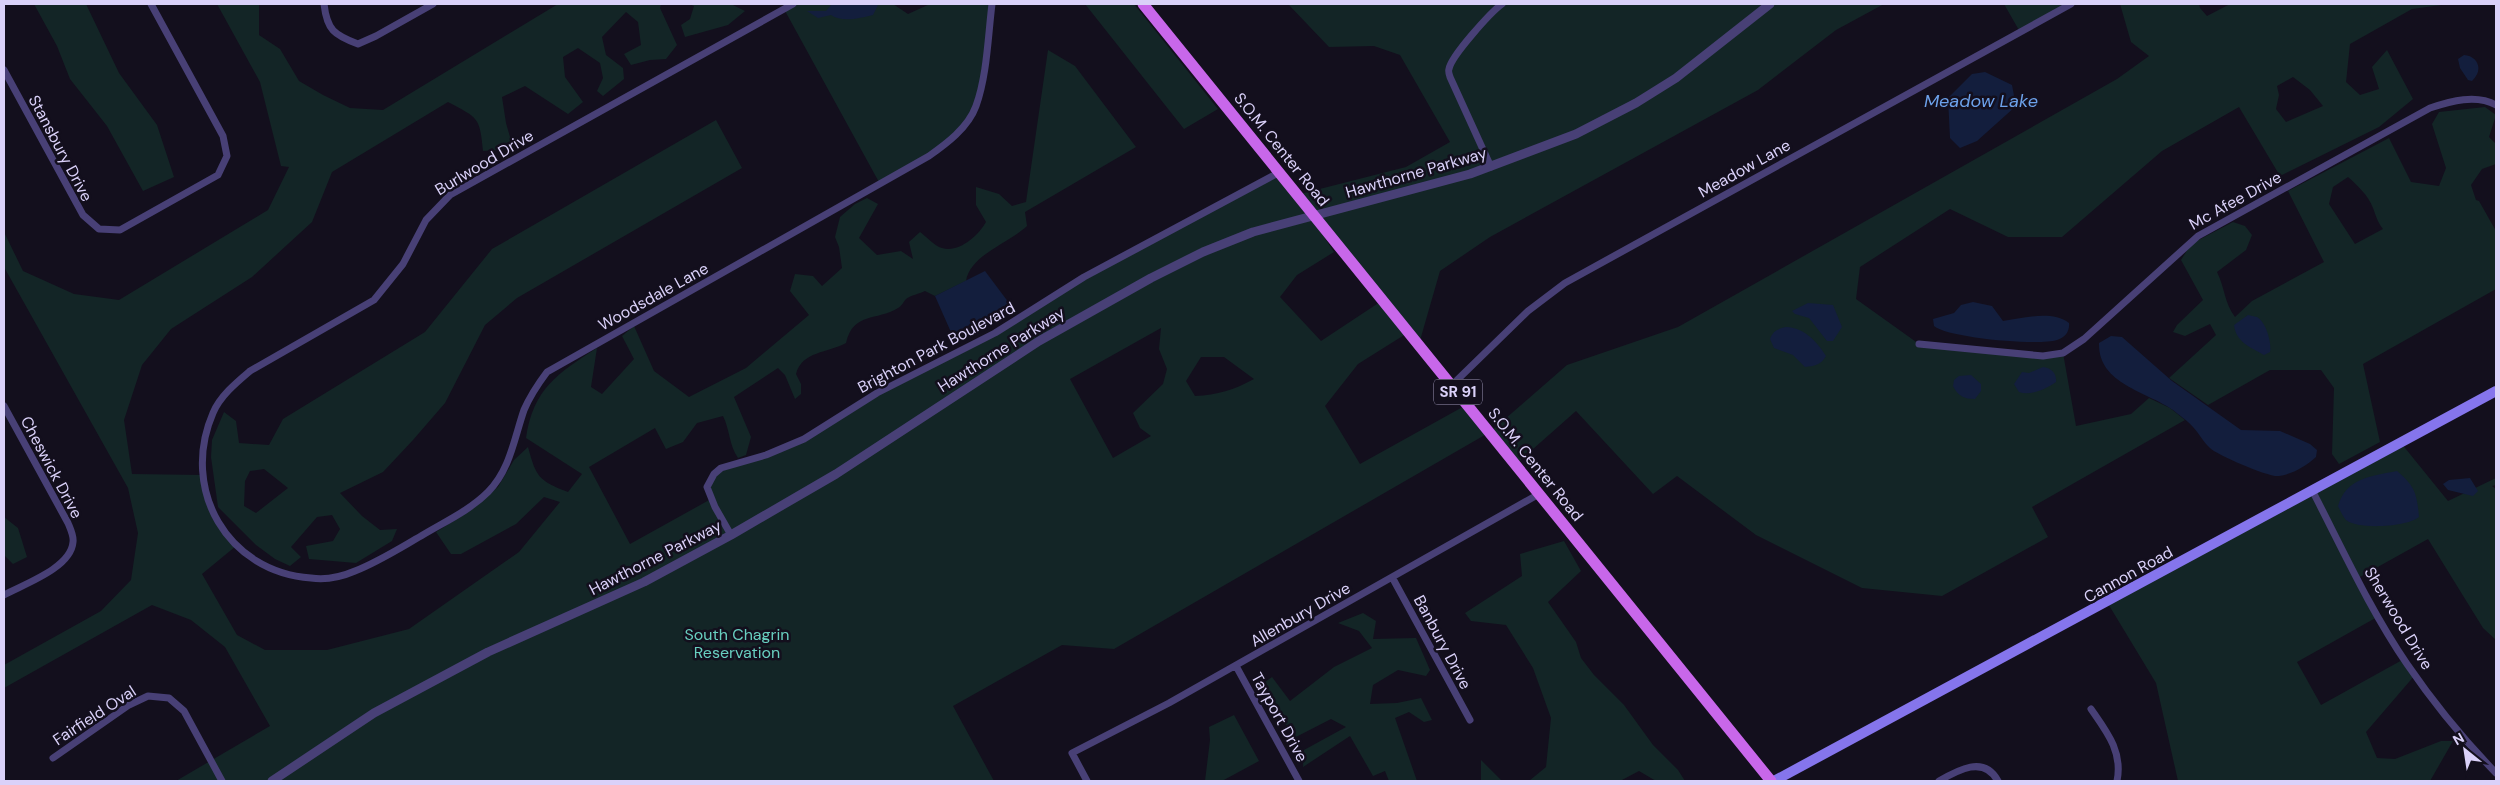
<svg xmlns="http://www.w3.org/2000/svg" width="2500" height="785" viewBox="0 0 2500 785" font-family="'DM Sans',sans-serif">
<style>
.green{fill:#132526;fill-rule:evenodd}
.water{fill:#131e3d}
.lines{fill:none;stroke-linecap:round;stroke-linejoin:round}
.minor{stroke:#484076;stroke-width:7}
.tertiary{stroke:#484076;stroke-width:9}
.secondary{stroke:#8575ec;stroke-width:10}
.primary{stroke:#c867ea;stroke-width:11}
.labels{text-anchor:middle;stroke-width:5;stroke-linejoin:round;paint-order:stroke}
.shield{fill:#130f1d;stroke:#9e97b7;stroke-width:1}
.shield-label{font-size:15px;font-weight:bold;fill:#dad1f9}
.street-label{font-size:16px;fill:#dad1f9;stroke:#130f1d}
.park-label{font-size:16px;fill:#68cfc0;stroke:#130f1d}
.water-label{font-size:18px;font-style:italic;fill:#6da2eb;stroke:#130f1d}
</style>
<rect width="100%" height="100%" fill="#130f1d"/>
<!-- green -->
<path class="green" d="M 34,4 L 86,4 L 119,73 L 157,125 L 174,177 L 143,191 L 107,126 L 70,79 L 57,46 Z
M 217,4 L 259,4 L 259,35 L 280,49 L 299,81 L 323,95 L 350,108 L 383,110 L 558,4 L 661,4 L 660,8 L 677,45 L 666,59 L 650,60 L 631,65 L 624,54 L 641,45 L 638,22 L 626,12 L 602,37 L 606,55 L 623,68 L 624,79 L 603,96 L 597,91 L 603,78 L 600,63 L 578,48 L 563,57 L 565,77 L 583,102 L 568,114 L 525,86 L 502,97 L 506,123 L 512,144 L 499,150 L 483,151 C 480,117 478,118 448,102 L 332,172 L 312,222 L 252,277 L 171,329 L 142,365 L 124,420 L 132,474 L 202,475 L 204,492 L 236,546 L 202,574 L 237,635 L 265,650 L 327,650 L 409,629 L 519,552 L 560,502 L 544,497 L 516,524 L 461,554 L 451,554 L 436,532 L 465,514 L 498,487 L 514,460 L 528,447 C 536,477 539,481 568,492 L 582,474 L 526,438 C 533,389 558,373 597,348 L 591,387 L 602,394 L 634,359 L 622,336 L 634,326 L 654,371 L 689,397 L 746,368 L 809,315 L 790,291 L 795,274 L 813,276 L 822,286 L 842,268 L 839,247 L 835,237 L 840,217 L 855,204 L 867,198 L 878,204 L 859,238 L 877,255 L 901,251 L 913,259 L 909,242 L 920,232 C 926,236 934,246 942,248 C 959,253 978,236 986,222 L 976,205 L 976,187 L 999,194 L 1012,206 L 1026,202 L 1048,50 L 1075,66 L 1136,147 L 1025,212 L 1027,226 C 1009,243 970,255 966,281 L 935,296 L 925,291 C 919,294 911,295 906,299 C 903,302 902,306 898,308 C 877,321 853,312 846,343 C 828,353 802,351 796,374 L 801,384 L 801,394 L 795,399 L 785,375 L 778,368 L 734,397 L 751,437 L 746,455 L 738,458 C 729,445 730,430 723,416 L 697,423 L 683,442 L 666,449 L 655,428 L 589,467 L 630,544 L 711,499 L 709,493 L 714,474 L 784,448 L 848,411 L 943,361 L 1062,290 L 1280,172 L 1297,194 L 1304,193 L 1406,167 L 1450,142 L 1400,55 L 1374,46 L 1329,47 L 1288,4 L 1884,4 L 1836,30 L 1758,90 L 1490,237 L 1440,271 L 1419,344 L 1409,332 L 1358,364 L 1325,406 L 1360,464 L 1468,404 L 1490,432 L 1567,365 L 1678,327 L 2117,79 L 2149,56 L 2131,42 L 2120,4 L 2199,4 L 2200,8 L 2207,16 L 2230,4 L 2449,4 L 2412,9 L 2350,44 L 2346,82 L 2360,95 L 2379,89 L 2372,67 L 2387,50 L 2413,99 L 2379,127 L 2280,176 L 2239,107 L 2162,151 L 2062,237 L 2008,237 L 1950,209 L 1860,267 L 1856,299 L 1919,344 L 2043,356 L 2063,353 L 2076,426 L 2131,414 L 2149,398 L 2170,408 L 2185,420 L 2032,507 L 2048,537 L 1942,596 L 1862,588 L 1756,535 L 1677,476 L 1653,494 L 1576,411 L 1516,464 L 1490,432 L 1114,649 L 1062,645 L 953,706 L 994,781 L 176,781 L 270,726 L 225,647 L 191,620 L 152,605 L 4,688 L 4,665 L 101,611 L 131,580 L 138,533 L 128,488 L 4,267 L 4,232 L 23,271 L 74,294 L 119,300 L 268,210 L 289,167 L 281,166 L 260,82 ZM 2293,77 L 2310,90 L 2323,106 L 2286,122 L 2276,109 L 2279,95 L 2277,86 ZM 1324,237 L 1383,300 L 1321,341 L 1280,297 L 1297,275 L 1334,252 ZM 1161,328 L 1159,349 L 1167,369 L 1163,384 L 1133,413 L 1140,428 L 1151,436 L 1113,458 L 1070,379 ZM 1201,357 L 1224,357 L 1254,379 C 1234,390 1217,395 1195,396 L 1186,381 Z
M 689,4 L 731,4 L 745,11 L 728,25 L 685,37 L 681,25 L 690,19 L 694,6 Z
M 793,4 L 893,4 L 908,14 L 930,4 L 992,4 L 976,107 L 948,142 L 880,184 L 784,9 Z
M 1085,4 L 1134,4 L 1218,109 L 1184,129 Z
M 2004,4 L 2069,4 L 2020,32 Z
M 2485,107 L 2496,115 L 2489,137 L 2496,144 L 2496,164 L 2482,169 L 2471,185 L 2476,200 L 2479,201 L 2496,231 L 2496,289 L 2363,364 L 2380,442 L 2339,464 L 2332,454 L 2334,388 L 2321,370 L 2270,370 L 2208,405 L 2169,378 L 2216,335 L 2210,324 L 2185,336 L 2173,332 L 2177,325 L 2203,300 L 2181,260 L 2191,244 L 2233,222 L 2245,226 L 2252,235 L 2246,250 L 2217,272 C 2225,288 2224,302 2235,317 L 2252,301 L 2324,262 L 2288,191 L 2389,138 L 2411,182 L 2439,186 L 2446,168 L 2432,124 L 2439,112 ZM 2348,177 C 2357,185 2368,195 2373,208 C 2376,216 2377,221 2383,229 L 2355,244 L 2329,204 L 2333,187 Z
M 716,120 L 742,168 L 517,298 L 485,325 L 445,403 L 413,440 L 383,472 L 340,493 L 362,516 L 380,530 L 397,529 L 392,541 L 356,563 L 309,559 L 306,546 L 333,541 L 340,529 L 332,515 L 317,517 L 291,547 L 301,557 L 290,566 L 275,559 L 256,545 L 218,507 L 211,457 L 212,440 L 224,412 L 236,421 L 239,443 L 269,445 L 283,419 L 425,332 L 492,249 ZM 264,469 L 288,488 L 256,513 L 244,506 L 245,481 L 250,471 Z
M 2401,443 L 2448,501 L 2496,478 L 2496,485 L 2492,486 L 2496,489 L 2496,640 L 2483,628 L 2428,539 L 2358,578 L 2379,616 L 2297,662 L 2321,705 L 2404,659 L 2415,675 L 2366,732 L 2377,758 L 2395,759 L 2441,741 L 2453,741 L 2430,781 L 2178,781 L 2156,683 L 2107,602 Z
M 4,517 L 18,528 L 27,557 L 13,564 L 4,555 Z
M 1564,541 L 1581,571 L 1548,602 L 1576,642 L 1581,658 L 1594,675 L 1624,705 L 1653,745 L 1678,770 L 1685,781 L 1656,781 L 1639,771 L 1620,781 L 1529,781 L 1546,767 L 1551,718 L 1533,668 L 1506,625 L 1471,621 L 1465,613 L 1522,576 L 1520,554 Z
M 1363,613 L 1376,621 L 1373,639 L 1416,638 L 1430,670 L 1426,676 L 1398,670 L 1373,685 L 1370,704 L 1397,703 L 1421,698 L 1432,720 L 1424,722 L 1409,712 L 1395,718 L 1417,781 L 1389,781 L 1385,771 L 1373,776 L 1350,736 L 1303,767 L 1304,750 L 1346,727 L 1331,719 L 1294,738 L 1261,685 L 1272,677 L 1290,701 L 1334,667 L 1372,648 L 1359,631 L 1338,623 Z
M 1234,715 L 1259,761 L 1222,781 L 1205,781 L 1210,740 L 1209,727 Z
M 1481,760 L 1502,781 L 1481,781 Z"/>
<!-- water -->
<path class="water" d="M 832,4 L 878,4 L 878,5 L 873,15 C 860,18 842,23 831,15 L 818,18 L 807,11 L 826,11 Z
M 2464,55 C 2478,56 2484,70 2472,81 L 2468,80 L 2460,68 L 2458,59 Z
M 1985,72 L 2012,85 L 2016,106 L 1977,141 L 1960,148 L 1950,138 L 1948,98 L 1972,74 Z
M 985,271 L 1012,307 L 954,339 L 935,296 Z
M 1973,302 L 1992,306 L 2003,321 C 2023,318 2052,310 2069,323 C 2070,331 2065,338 2057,340 C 2038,346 1948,338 1934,326 L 1933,319 L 1954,313 L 1961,305 Z
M 1808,303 L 1833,305 L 1842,327 L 1833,341 L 1827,341 L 1809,318 L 1795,314 L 1792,311 Z
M 2248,315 C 2251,316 2254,316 2257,317 C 2266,322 2272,343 2270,352 L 2264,355 C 2250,347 2236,342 2234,325 Z
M 1786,327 C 1803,327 1817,341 1826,356 C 1821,365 1814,366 1805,367 L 1793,355 L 1774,348 L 1770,339 C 1773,331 1777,329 1786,327 Z
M 2111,336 L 2122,337 L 2172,381 L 2241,430 L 2280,431 L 2310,444 L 2317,450 L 2316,457 C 2306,466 2293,474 2279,476 C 2270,478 2217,455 2210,448 C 2203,442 2199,433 2193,427 C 2188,421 2179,415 2173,410 C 2146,391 2098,384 2099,343 Z
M 2043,367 C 2051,368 2057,373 2056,382 C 2046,389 2031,396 2019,392 L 2014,384 L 2022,372 L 2029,373 Z
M 1971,375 L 1981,384 L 1981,391 L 1975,399 C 1964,399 1958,396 1953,386 L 1954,380 L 1959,376 Z
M 2397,471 C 2415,486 2417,494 2419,517 C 2407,527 2358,530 2346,520 C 2343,517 2340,510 2338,506 C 2346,478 2371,476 2397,471 Z
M 2470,478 L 2478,491 L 2473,496 L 2448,490 L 2443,484 L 2449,480 Z"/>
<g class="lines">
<!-- minor -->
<path class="minor" d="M 324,4 C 327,30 334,35 358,44 L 376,36 L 433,4
M 793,4 L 450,195 L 426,220 L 403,264 L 374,300 L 250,371 C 237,382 220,396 213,413 C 180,489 227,572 311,578 C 325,580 341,577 355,571 C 378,562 400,548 421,536 C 444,522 469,511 488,492 C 510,470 514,439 524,410 C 530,396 538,384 547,372 L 929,156 C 946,144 968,128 976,106 C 987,76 988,36 992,4
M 4,70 L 83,215 L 99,229 L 120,230 L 218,175 L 227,156 L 223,136 L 151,4
M 1491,167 L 1450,77 C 1449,74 1448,71 1449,69 C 1451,56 1491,12 1502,4
M 1919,344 L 2043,356 L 2063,353 L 2084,339 L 2198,236 L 2430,108 C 2451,101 2476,94 2496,105
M 1452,385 L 1528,311 L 1565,283 L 2071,4
M 4,406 L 68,523 C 70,528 74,536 73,542 C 71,568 24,584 4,595
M 2312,490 C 2342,548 2370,610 2407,664 C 2433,702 2464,740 2496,773
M 731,535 L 715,507 L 707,487 L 714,474 L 721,468 L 766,455 L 804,439 L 877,393 L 995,333 L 1084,277 L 1280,172
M 1392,577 L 1470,720
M 1236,666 L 1299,781
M 2091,709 C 2107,732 2123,752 2117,781
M 53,758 L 129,705 L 148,696 L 169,698 L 184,711 L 222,781
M 1087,781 L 1072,753 L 1169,703 L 1539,494
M 1939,781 C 1958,770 1984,755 1998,781"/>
<!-- tertiary -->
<path class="tertiary" d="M 272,781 L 374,713 L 488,652 L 644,582 L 731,535 L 836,474 L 1039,341 L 1151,278 L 1203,252 L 1253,232 L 1470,174 L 1576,134 L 1636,103 L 1676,78 L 1770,4"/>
<!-- secondary -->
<path class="secondary" d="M 1774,781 L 2496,391"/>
<!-- primary -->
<path class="primary" d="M 1143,4 L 1771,781"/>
</g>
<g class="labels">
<!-- shield labels -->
<rect class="shield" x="1434" y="379.5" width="48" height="25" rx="4"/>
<g class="shield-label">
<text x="1458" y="397">SR 91</text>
</g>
<!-- street labels -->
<g class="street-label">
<text transform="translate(61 148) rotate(62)" y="6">Stansbury Drive</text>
<text transform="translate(1282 149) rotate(51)" y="6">S.O.M. Center Road</text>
<text transform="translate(484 162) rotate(-31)" y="6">Burlwood Drive</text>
<text transform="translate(1744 168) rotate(-29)" y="6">Meadow Lane</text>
<text transform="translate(1416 172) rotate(-16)" y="6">Hawthorne Parkway</text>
<text transform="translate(2235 200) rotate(-29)" y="6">Mc Afee Drive</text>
<text transform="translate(653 296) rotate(-29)" y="6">Woodsdale Lane</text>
<text transform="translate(936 347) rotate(-28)" y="6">Brighton Park Boulevard</text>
<text transform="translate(1001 349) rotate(-32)" y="6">Hawthorne Parkway</text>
<text transform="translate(1536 464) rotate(51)" y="6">S.O.M. Center Road</text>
<text transform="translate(52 467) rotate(62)" y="6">Cheswick Drive</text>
<text transform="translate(655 557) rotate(-27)" y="6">Hawthorne Parkway</text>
<text transform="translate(2128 574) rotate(-29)" y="6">Cannon Road</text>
<text transform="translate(1300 614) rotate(-30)" y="6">Allenbury Drive</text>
<text transform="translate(2399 618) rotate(59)" y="6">Sherwood Drive</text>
<text transform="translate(1443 642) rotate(62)" y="6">Banbury Drive</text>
<text transform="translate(94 715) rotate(-33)" y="6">Fairfield Oval</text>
<text transform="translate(1280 717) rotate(61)" y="6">Tayport Drive</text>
</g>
<!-- park labels -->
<g class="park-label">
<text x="737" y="640">South Chagrin<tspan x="737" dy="18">Reservation</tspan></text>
</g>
<!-- water labels -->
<g class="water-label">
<text x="1981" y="107">Meadow Lake</text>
</g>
</g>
<!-- border -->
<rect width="2500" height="785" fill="none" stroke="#dad1f9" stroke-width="10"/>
<!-- north arrow -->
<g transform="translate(2465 750) rotate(330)" stroke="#130f1d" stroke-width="4" paint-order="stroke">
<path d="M0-4L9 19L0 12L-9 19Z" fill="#dad1f9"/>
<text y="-8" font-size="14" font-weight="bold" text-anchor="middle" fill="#dad1f9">N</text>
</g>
</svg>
